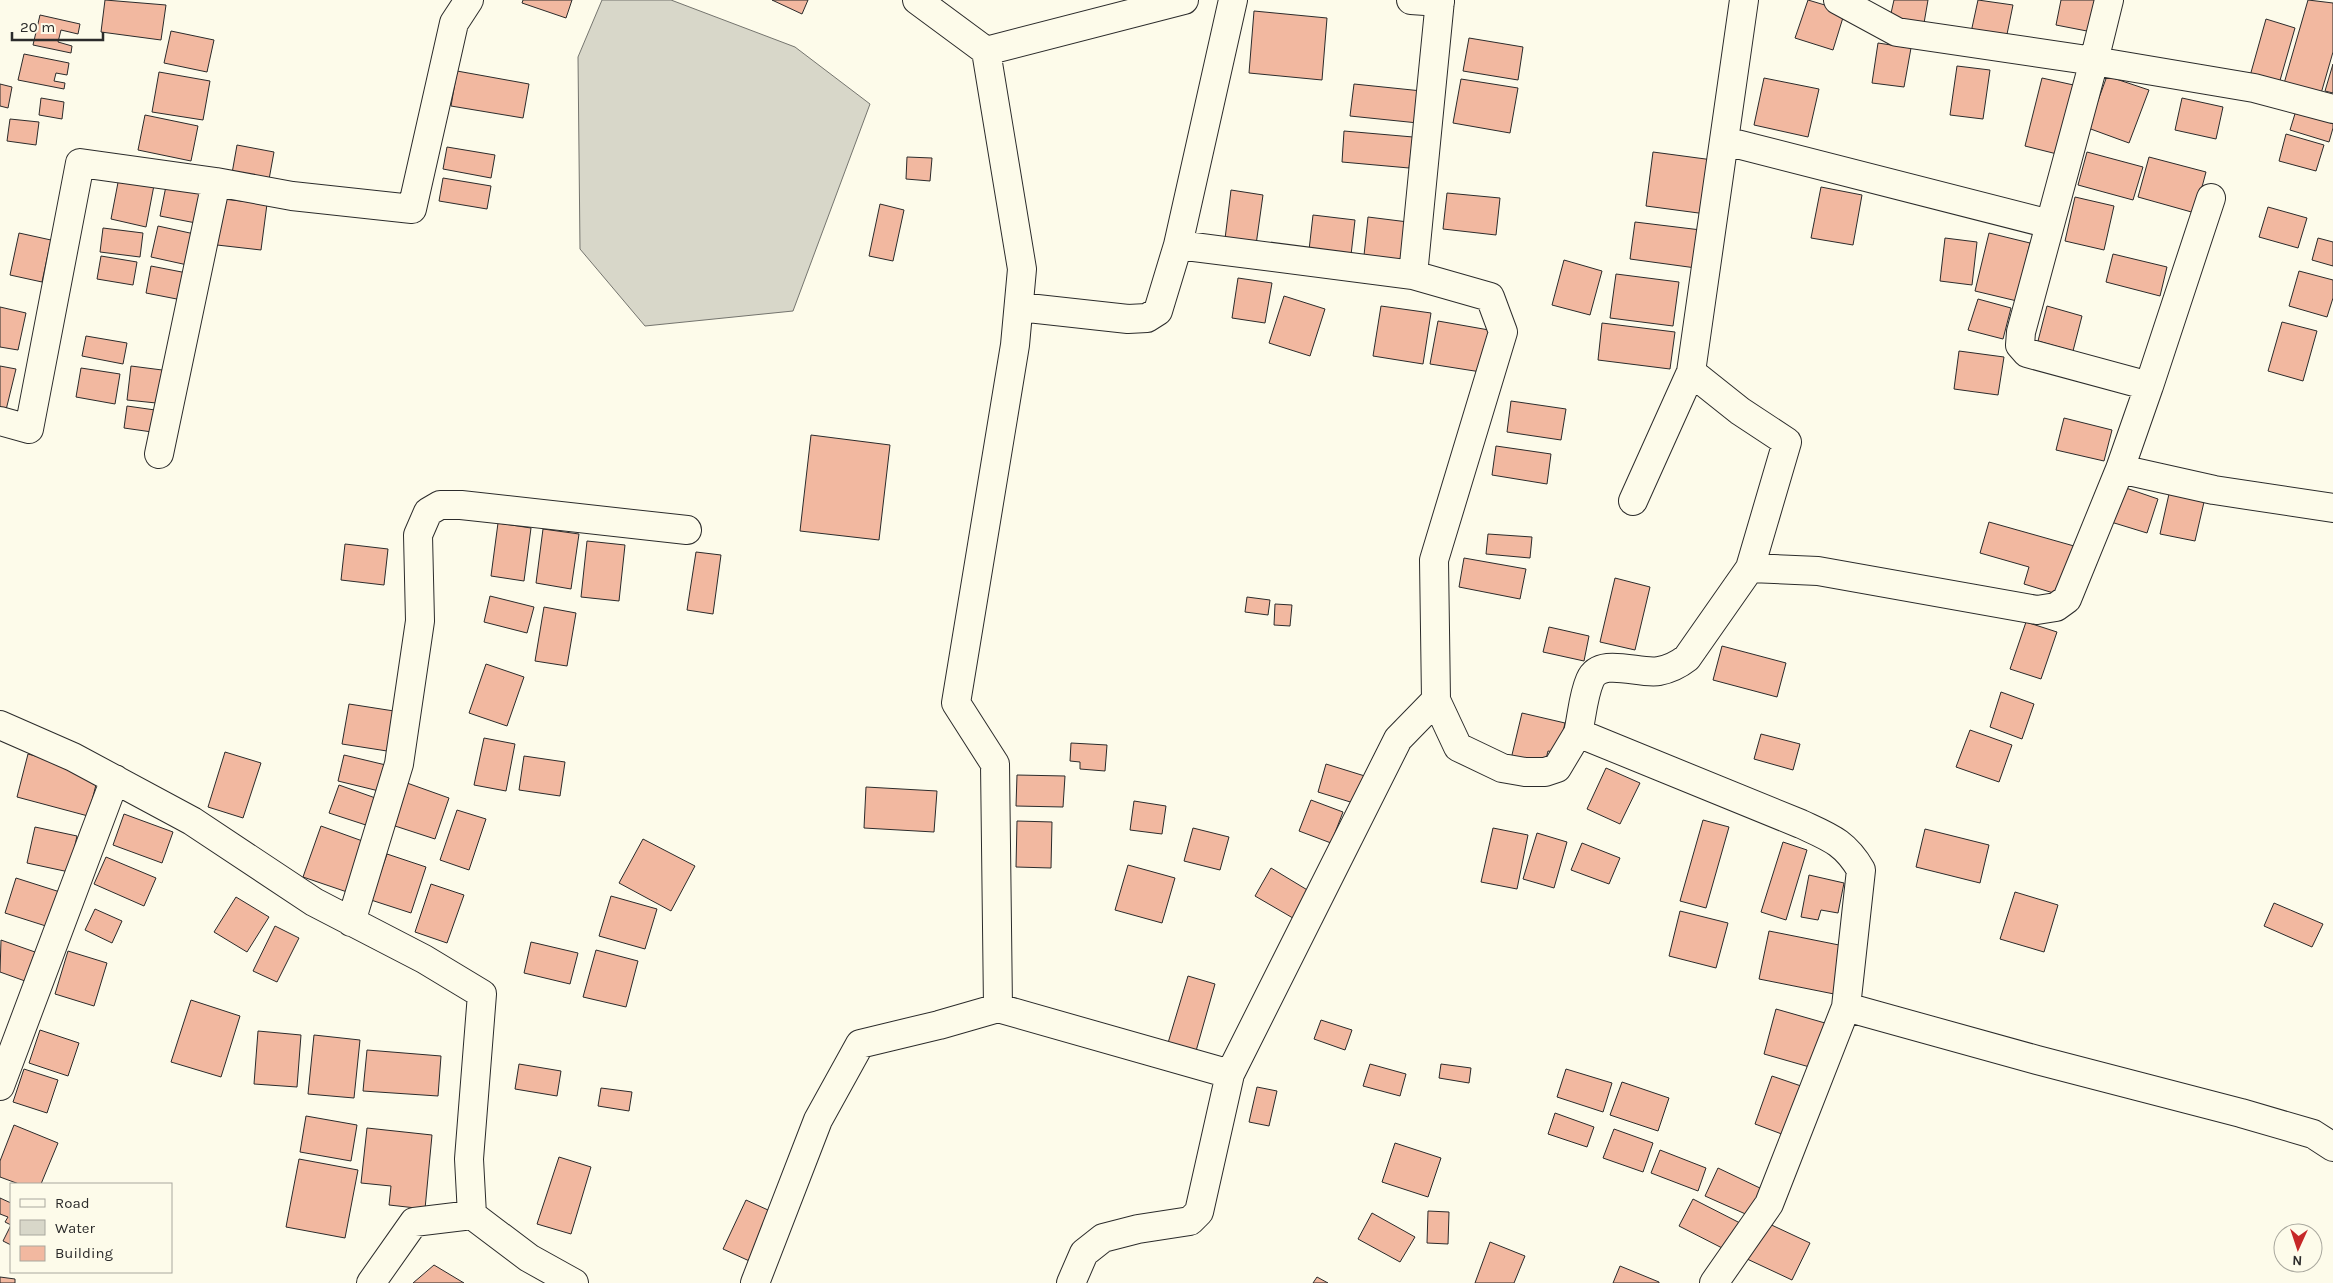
<svg xmlns="http://www.w3.org/2000/svg" width="2333" height="1283" viewBox="0 0 2333 1283" font-family="Karla,sans-serif">
<style>
.water{fill:#d8d7c9;stroke:#74746e}
.building{fill:#f2b8a0;stroke:#2b2b2b}
.lines{fill:none;stroke-linecap:round;stroke-linejoin:round}
.street-casing{stroke:#2b2b2b;stroke-width:30}
.street{stroke:#fdfbea;stroke-width:28}
</style>
<rect width="100%" height="100%" fill="#fdfbea"/>
<!-- water -->
<path class="water" d="M 602,0 L 671,0 L 795,47 L 870,104 L 793,311 L 645,326 L 580,249 L 578,57 Z"/>
<!-- building -->
<path class="building" d="M 105,0 L 166,5 L 161,40 L 101,32 Z
M 523,0 L 572,0 L 566,18 L 522,3 Z
M 772,0 L 808,0 L 802,14 Z
M 1808,0 L 1845,11 L 1833,50 L 1795,38 Z
M 1894,0 L 1928,0 L 1923,29 L 1889,22 Z
M 1978,0 L 2013,5 L 2005,44 L 1970,37 Z
M 2061,0 L 2099,0 L 2092,32 L 2056,25 Z
M 2308,0 L 2333,3 L 2333,52 L 2320,97 L 2283,87 Z
M 1254,11 L 1327,18 L 1322,80 L 1249,73 Z
M 40,15 L 80,24 L 78,34 L 61,30 L 58,42 L 72,46 L 71,53 L 33,45 Z
M 2266,19 L 2295,28 L 2279,84 L 2250,76 Z
M 171,31 L 214,40 L 207,72 L 164,63 Z
M 1469,38 L 1523,47 L 1518,80 L 1463,71 Z
M 1878,43 L 1911,48 L 1904,87 L 1872,83 Z
M 24,54 L 69,63 L 67,75 L 56,73 L 54,81 L 65,83 L 64,89 L 18,80 Z
M 2333,64 L 2333,93 L 2325,91 Z
M 1957,66 L 1990,70 L 1983,119 L 1950,115 Z
M 457,71 L 529,84 L 523,118 L 451,106 Z
M 159,72 L 210,81 L 203,120 L 152,112 Z
M 2107,76 L 2149,90 L 2129,143 L 2088,128 Z
M 1764,78 L 1819,89 L 1808,137 L 1754,125 Z
M 2042,78 L 2078,86 L 2061,155 L 2025,146 Z
M 1461,79 L 1518,88 L 1510,133 L 1453,123 Z
M 0,84 L 12,87 L 8,108 L 0,106 Z
M 1354,84 L 1422,91 L 1418,123 L 1350,116 Z
M 41,98 L 64,102 L 62,119 L 39,115 Z
M 2182,98 L 2223,107 L 2216,139 L 2175,130 Z
M 2298,104 L 2333,115 L 2333,128 L 2329,142 L 2290,130 Z
M 145,115 L 198,126 L 191,161 L 138,150 Z
M 10,119 L 39,122 L 36,145 L 7,141 Z
M 1344,131 L 1413,137 L 1409,168 L 1342,162 Z
M 2286,134 L 2324,145 L 2316,171 L 2279,161 Z
M 237,145 L 274,152 L 268,185 L 231,179 Z
M 447,147 L 495,155 L 491,178 L 443,169 Z
M 1653,152 L 1713,160 L 1706,214 L 1646,206 Z
M 2087,152 L 2143,167 L 2133,200 L 2078,185 Z
M 907,157 L 932,158 L 930,181 L 906,179 Z
M 2149,157 L 2206,172 L 2195,213 L 2138,197 Z
M 120,172 L 155,180 L 146,227 L 111,219 Z
M 443,178 L 491,186 L 487,209 L 439,201 Z
M 167,181 L 208,189 L 201,224 L 160,216 Z
M 1821,187 L 1862,195 L 1853,245 L 1811,238 Z
M 1231,190 L 1263,195 L 1255,252 L 1224,247 Z
M 1447,193 L 1500,198 L 1496,235 L 1443,229 Z
M 2075,197 L 2114,206 L 2104,250 L 2065,241 Z
M 223,199 L 267,204 L 261,250 L 217,245 Z
M 880,204 L 904,210 L 893,261 L 869,256 Z
M 2268,207 L 2307,218 L 2298,248 L 2259,237 Z
M 1313,215 L 1355,220 L 1350,264 L 1308,259 Z
M 1368,217 L 1408,222 L 1403,269 L 1363,265 Z
M 1635,222 L 1701,230 L 1696,268 L 1630,259 Z
M 158,226 L 199,235 L 192,266 L 151,257 Z
M 103,228 L 143,233 L 140,257 L 100,252 Z
M 19,233 L 51,240 L 42,282 L 10,275 Z
M 1989,233 L 2030,243 L 2017,301 L 1975,291 Z
M 1945,238 L 1977,242 L 1972,285 L 1940,281 Z
M 2318,238 L 2333,242 L 2333,266 L 2312,260 Z
M 2113,254 L 2167,267 L 2160,296 L 2106,282 Z
M 101,256 L 137,262 L 133,285 L 97,279 Z
M 1564,260 L 1602,271 L 1590,315 L 1552,305 Z
M 151,266 L 192,274 L 187,301 L 146,293 Z
M 2299,271 L 2333,280 L 2333,298 L 2327,317 L 2289,306 Z
M 1616,274 L 1679,282 L 1673,326 L 1610,318 Z
M 1238,278 L 1272,283 L 1265,323 L 1232,318 Z
M 1284,296 L 1325,309 L 1310,356 L 1269,343 Z
M 1978,299 L 2011,308 L 2003,339 L 1968,330 Z
M 1381,306 L 1431,313 L 1423,364 L 1373,356 Z
M 2047,306 L 2082,316 L 2073,351 L 2038,341 Z
M 0,307 L 26,313 L 18,350 L 0,347 Z
M 1438,321 L 1489,330 L 1481,372 L 1430,364 Z
M 2282,322 L 2317,331 L 2303,381 L 2268,371 Z
M 1602,323 L 1675,332 L 1670,369 L 1598,360 Z
M 86,336 L 127,343 L 123,364 L 82,356 Z
M 1959,351 L 2004,357 L 1998,395 L 1954,389 Z
M 0,366 L 16,369 L 6,410 L 0,408 Z
M 131,366 L 170,371 L 166,404 L 127,400 Z
M 81,368 L 120,374 L 115,404 L 76,397 Z
M 1511,401 L 1566,409 L 1561,440 L 1507,432 Z
M 127,406 L 162,411 L 159,433 L 124,428 Z
M 2064,418 L 2112,430 L 2104,461 L 2056,450 Z
M 811,435 L 890,445 L 879,540 L 800,531 Z
M 1496,446 L 1551,454 L 1547,484 L 1492,475 Z
M 2123,487 L 2158,499 L 2147,533 L 2111,522 Z
M 2169,494 L 2204,502 L 2195,541 L 2160,534 Z
M 1989,522 L 2074,546 L 2060,595 L 2024,584 L 2029,567 L 1980,553 Z
M 498,523 L 531,528 L 524,581 L 491,576 Z
M 543,529 L 579,534 L 571,589 L 536,583 Z
M 1488,534 L 1532,537 L 1530,558 L 1486,554 Z
M 587,541 L 625,545 L 619,601 L 581,597 Z
M 345,544 L 388,549 L 384,585 L 341,580 Z
M 696,552 L 721,555 L 713,614 L 687,610 Z
M 1464,558 L 1526,569 L 1520,599 L 1459,587 Z
M 1615,578 L 1650,587 L 1635,650 L 1600,642 Z
M 490,596 L 534,607 L 527,633 L 484,622 Z
M 1247,597 L 1270,600 L 1268,615 L 1245,612 Z
M 1275,604 L 1292,605 L 1290,626 L 1274,625 Z
M 544,607 L 576,613 L 567,666 L 535,661 Z
M 2026,622 L 2057,632 L 2041,679 L 2010,669 Z
M 1549,627 L 1589,636 L 1584,661 L 1543,652 Z
M 1722,646 L 1786,663 L 1777,697 L 1713,680 Z
M 486,664 L 524,677 L 507,726 L 469,713 Z
M 2001,692 L 2034,704 L 2022,739 L 1990,727 Z
M 349,704 L 394,711 L 387,751 L 342,744 Z
M 1522,713 L 1565,723 L 1558,753 L 1548,751 L 1544,767 L 1511,759 Z
M 1970,730 L 2012,745 L 1999,782 L 1956,767 Z
M 1761,734 L 1800,744 L 1793,770 L 1754,759 Z
M 484,738 L 515,744 L 506,791 L 474,785 Z
M 1071,743 L 1107,745 L 1105,771 L 1080,769 L 1080,762 L 1070,761 Z
M 225,752 L 261,763 L 243,818 L 208,807 Z
M 28,754 L 99,773 L 88,816 L 17,797 Z
M 344,755 L 390,766 L 383,792 L 338,781 Z
M 524,756 L 565,762 L 560,796 L 519,790 Z
M 1326,764 L 1368,777 L 1360,805 L 1318,792 Z
M 1606,768 L 1640,783 L 1620,824 L 1587,809 Z
M 1017,775 L 1065,776 L 1063,807 L 1016,806 Z
M 407,783 L 449,798 L 435,839 L 392,825 Z
M 339,785 L 381,800 L 372,827 L 329,813 Z
M 866,787 L 937,791 L 934,832 L 864,828 Z
M 1311,800 L 1343,812 L 1331,843 L 1299,831 Z
M 1134,801 L 1166,806 L 1162,834 L 1130,830 Z
M 457,810 L 486,819 L 469,870 L 440,860 Z
M 124,814 L 173,832 L 162,863 L 113,845 Z
M 1703,820 L 1729,827 L 1706,908 L 1680,901 Z
M 1017,821 L 1052,822 L 1051,868 L 1016,867 Z
M 321,826 L 368,843 L 350,893 L 303,877 Z
M 35,827 L 77,836 L 69,872 L 27,863 Z
M 1193,828 L 1229,837 L 1220,870 L 1184,861 Z
M 1493,828 L 1528,835 L 1517,889 L 1481,882 Z
M 1925,829 L 1989,845 L 1980,883 L 1916,867 Z
M 1537,833 L 1567,842 L 1554,888 L 1523,879 Z
M 643,839 L 695,866 L 671,911 L 619,883 Z
M 1783,842 L 1807,850 L 1786,920 L 1761,912 Z
M 1582,843 L 1620,858 L 1609,884 L 1571,870 Z
M 387,854 L 426,867 L 411,913 L 371,900 Z
M 106,857 L 156,878 L 144,906 L 94,884 Z
M 1128,865 L 1175,878 L 1162,923 L 1115,910 Z
M 1271,868 L 1314,894 L 1298,921 L 1255,896 Z
M 1809,875 L 1844,883 L 1838,913 L 1821,910 L 1818,920 L 1801,917 Z
M 16,878 L 60,892 L 49,927 L 5,913 Z
M 431,884 L 464,895 L 447,943 L 415,932 Z
M 2015,892 L 2058,905 L 2044,952 L 2000,939 Z
M 611,896 L 657,909 L 645,949 L 599,936 Z
M 236,897 L 269,917 L 247,952 L 214,932 Z
M 2274,903 L 2323,924 L 2312,947 L 2264,926 Z
M 95,909 L 122,921 L 112,943 L 85,930 Z
M 1680,911 L 1728,923 L 1716,968 L 1669,956 Z
M 275,926 L 299,938 L 277,982 L 253,971 Z
M 1769,931 L 1844,946 L 1834,994 L 1759,979 Z
M 1,940 L 35,952 L 25,981 L 0,972 Z
M 531,942 L 578,953 L 570,984 L 524,973 Z
M 596,950 L 638,961 L 626,1007 L 583,997 Z
M 68,951 L 107,963 L 94,1006 L 55,994 Z
M 1188,976 L 1215,984 L 1196,1051 L 1168,1043 Z
M 191,1000 L 240,1016 L 221,1077 L 171,1062 Z
M 1776,1009 L 1825,1023 L 1813,1068 L 1764,1054 Z
M 1321,1020 L 1352,1030 L 1345,1050 L 1314,1039 Z
M 40,1030 L 79,1043 L 68,1076 L 29,1063 Z
M 258,1031 L 301,1035 L 297,1087 L 254,1084 Z
M 314,1035 L 360,1040 L 354,1098 L 308,1094 Z
M 367,1050 L 441,1056 L 438,1096 L 363,1091 Z
M 519,1064 L 561,1071 L 557,1096 L 515,1089 Z
M 1370,1064 L 1406,1074 L 1400,1096 L 1363,1086 Z
M 1441,1064 L 1471,1068 L 1469,1083 L 1439,1078 Z
M 24,1069 L 58,1080 L 47,1113 L 13,1102 Z
M 1566,1069 L 1612,1083 L 1603,1112 L 1557,1097 Z
M 1772,1076 L 1804,1087 L 1787,1136 L 1755,1124 Z
M 1622,1082 L 1669,1098 L 1658,1131 L 1610,1115 Z
M 1257,1087 L 1277,1091 L 1269,1126 L 1249,1122 Z
M 601,1088 L 632,1092 L 629,1111 L 598,1106 Z
M 1555,1113 L 1594,1127 L 1587,1147 L 1548,1134 Z
M 306,1116 L 357,1125 L 351,1161 L 300,1152 Z
M 14,1125 L 58,1143 L 41,1184 L 19,1184 L 0,1177 L 0,1161 Z
M 367,1128 L 432,1135 L 425,1209 L 389,1205 L 391,1186 L 361,1183 Z
M 1614,1129 L 1653,1143 L 1643,1172 L 1603,1158 Z
M 1395,1143 L 1441,1158 L 1428,1197 L 1382,1182 Z
M 1660,1150 L 1706,1168 L 1698,1191 L 1651,1173 Z
M 559,1157 L 591,1167 L 571,1234 L 537,1224 Z
M 299,1159 L 358,1170 L 345,1238 L 286,1227 Z
M 1718,1168 L 1762,1189 L 1750,1216 L 1705,1196 Z
M 0,1198 L 11,1203 L 11,1245 L 3,1241 L 11,1225 L 5,1222 L 8,1217 L 0,1214 Z
M 1693,1199 L 1740,1223 L 1726,1250 L 1679,1226 Z
M 746,1200 L 779,1215 L 756,1264 L 723,1249 Z
M 1428,1211 L 1449,1212 L 1448,1244 L 1427,1243 Z
M 1372,1213 L 1415,1237 L 1400,1262 L 1358,1239 Z
M 1763,1221 L 1810,1243 L 1792,1280 L 1745,1258 Z
M 1490,1242 L 1525,1256 L 1514,1283 L 1475,1283 Z
M 434,1265 L 464,1283 L 413,1283 Z
M 1620,1266 L 1659,1282 L 1659,1283 L 1613,1283 Z
M 0,1277 L 15,1279 L 15,1283 L 0,1283 Z
M 1317,1277 L 1328,1283 L 1313,1283 Z"/>
<g class="lines">
<defs>
<path id="street" d="M 917,0 L 986,51 L 1022,269 L 1015,345 L 956,703 L 995,764 L 998,1008
M 1233,0 L 1178,245 L 1413,275
M 1411,0 L 1440,2
M 1440,0 L 1413,275 L 1490,297 L 1503,332 L 1434,560 L 1436,700 L 1458,747 L 1502,768 L 1525,772 L 1545,772 L 1557,768 L 1578,733
M 1744,0 L 1691,372 L 1740,411 L 1787,442 L 1750,568 L 1687,658 C 1678,665 1670,669 1659,671 C 1640,675 1600,656 1590,680 C 1583,696 1582,716 1578,733 L 1801,824 C 1829,837 1845,842 1861,870 L 1846,1007 L 2037,1060 L 2241,1113 L 2313,1134 L 2333,1147
M 1838,0 L 1897,32 L 2094,61 L 2109,0
M 986,51 L 1184,0
M 1725,141 L 2050,224
M 1019,307 L 1128,319 L 1147,318 L 1158,311 L 1178,245
M 2149,386 L 2211,198
M 0,421 L 29,429 L 80,163 L 216,182 L 292,196 L 412,209 L 454,23 L 469,0
M 159,454 L 216,182
M 2120,469 L 2214,490 L 2333,508
M 1633,501 L 1691,372
M 1750,568 L 1818,571 L 2037,610 L 2056,607 L 2067,599 L 2120,469 L 2149,386 L 2027,353 L 2020,345 L 2021,332 L 2094,61 L 2254,88 L 2333,109
M 0,725 L 73,757 L 192,821 L 314,902 L 424,959 L 482,994 L 469,1159 L 472,1215 L 529,1258 L 574,1283
M 351,922 L 399,764 L 420,621 L 418,535 L 428,512 L 440,505 L 461,505 L 687,530
M 1230,1074 L 1398,739 L 1436,700
M 0,1086 L 115,779
M 371,1283 L 414,1222 L 472,1215
M 755,1283 L 818,1120 L 860,1044 L 939,1025 L 998,1008 L 1230,1074 L 1199,1212 L 1190,1221 L 1138,1229 L 1103,1238 L 1084,1253 L 1071,1283
M 1714,1283 L 1769,1204 L 1846,1007"/>
</defs>
<!-- street casing -->
<use href="#street" class="street-casing"/>
<!-- street -->
<use href="#street" class="street"/>
</g>
<!-- legend -->
<rect x="10" y="1183" width="162" height="90" fill="#fdfbea" stroke="#a9a89e"/>
<rect x="20" y="1199" width="25" height="8" fill="#fdfbea" stroke="#a9a89e"/>
<text x="55" y="1208" font-size="15" fill="#2b2b2b">Road</text>
<rect x="20" y="1220" width="25" height="15" fill="#d8d7c9" stroke="#a9a89e"/>
<text x="55" y="1233" font-size="15" fill="#2b2b2b">Water</text>
<rect x="20" y="1246" width="25" height="15" fill="#f2b8a0" stroke="#a9a89e"/>
<text x="55" y="1258" font-size="15" fill="#2b2b2b">Building</text>
<!-- north arrow -->
<g transform="translate(2298 1248) rotate(183)"><circle r="24" fill="#fdfbea" stroke="#a9a89e"/>
<path d="M0-4L9 19L0 12L-9 19Z" fill="#c62828"/>
<text y="-8" font-size="14" font-weight="bold" text-anchor="middle" fill="#2b2b2b">N</text>
</g>
<!-- scale -->
<path d="M12 32v8h91v-8" fill="none" stroke="#2b2b2b" stroke-width="2.5"/>
<text x="20" y="32" font-size="15" fill="#2b2b2b" stroke="#fdfbea" stroke-width="4" paint-order="stroke">20 m</text>
</svg>
